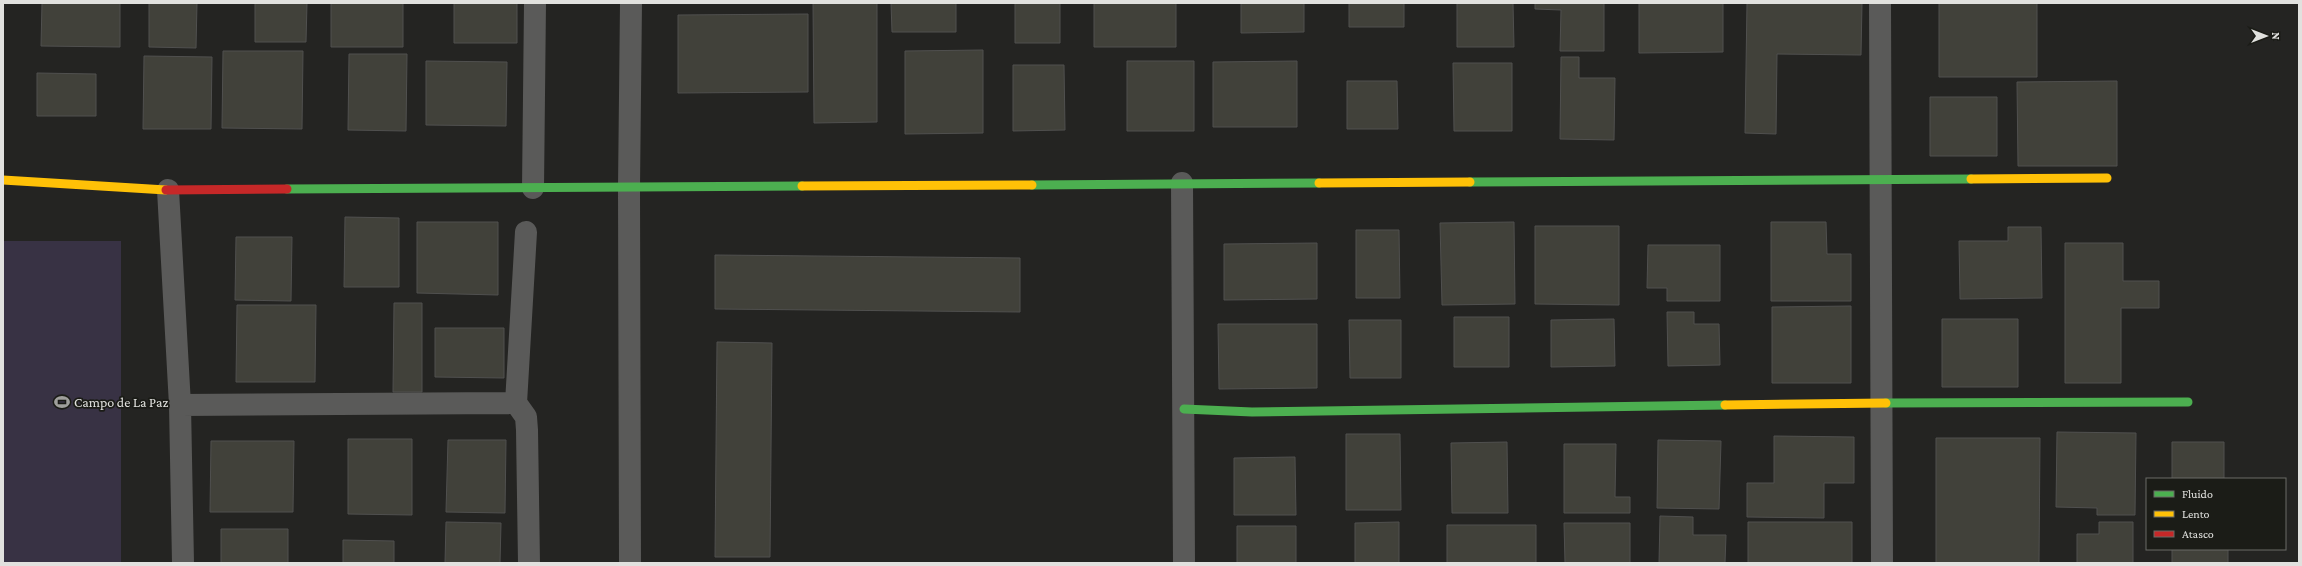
<svg xmlns="http://www.w3.org/2000/svg" width="2302" height="566" viewBox="0 0 2302 566" font-family="'Crimson Pro',serif">
<style>
.green{fill:#383244}
.building{fill:#41413a;stroke:#50504f}
.lines{fill:none;stroke-linecap:round;stroke-linejoin:round}
.street{stroke:#5a5a59;stroke-width:22}
.fast{stroke:#4caf50;stroke-width:9}
.slow{stroke:#ffc107;stroke-width:9}
.jam{stroke:#c62828;stroke-width:9}
.labels{text-anchor:middle;stroke-width:3.5;stroke-linejoin:round;paint-order:stroke}
.poi-label{font-size:14px;fill:#e1e1de;stroke:#1b1c17;text-anchor:start}
</style>
<rect width="100%" height="100%" fill="#242422"/>
<!-- green -->
<path class="green" d="M 3,241 L 121,241 L 121,563 L 3,563 Z"/>
<!-- building -->
<path class="building" d="M 42,3 L 120,3 L 120,47 L 41,46 Z
M 149,3 L 197,3 L 196,48 L 149,47 Z
M 255,3 L 307,3 L 306,42 L 255,42 Z
M 331,3 L 403,3 L 403,47 L 331,47 Z
M 454,3 L 517,3 L 517,43 L 454,43 Z
M 813,3 L 877,3 L 877,122 L 814,123 Z
M 891,3 L 956,3 L 956,32 L 892,32 Z
M 1015,3 L 1060,3 L 1060,43 L 1015,43 Z
M 1094,3 L 1176,3 L 1176,47 L 1094,47 Z
M 1241,3 L 1304,3 L 1304,32 L 1241,33 Z
M 1349,3 L 1404,3 L 1404,27 L 1349,27 Z
M 1457,3 L 1513,3 L 1514,47 L 1457,47 Z
M 1535,3 L 1604,3 L 1604,51 L 1560,51 L 1561,10 L 1535,9 Z
M 1639,3 L 1723,3 L 1723,52 L 1639,53 Z
M 1747,3 L 1862,3 L 1861,55 L 1777,54 L 1776,134 L 1745,133 Z
M 1939,3 L 2037,3 L 2037,77 L 1939,77 Z
M 808,14 L 808,92 L 678,93 L 678,15 Z
M 983,50 L 983,133 L 905,134 L 905,51 Z
M 223,51 L 303,51 L 302,129 L 222,128 Z
M 349,54 L 407,54 L 406,131 L 348,130 Z
M 144,56 L 212,57 L 211,129 L 143,129 Z
M 1561,57 L 1579,57 L 1579,78 L 1615,78 L 1614,140 L 1560,139 Z
M 426,61 L 507,62 L 506,126 L 426,125 Z
M 1127,61 L 1194,61 L 1194,131 L 1127,131 Z
M 1297,61 L 1297,127 L 1213,127 L 1213,62 Z
M 1453,63 L 1512,63 L 1512,131 L 1454,131 Z
M 1013,65 L 1064,65 L 1065,130 L 1013,131 Z
M 37,73 L 96,74 L 96,116 L 37,116 Z
M 1347,81 L 1397,81 L 1398,129 L 1347,129 Z
M 2117,81 L 2117,166 L 2018,166 L 2017,82 Z
M 1930,97 L 1997,97 L 1997,156 L 1930,156 Z
M 345,217 L 399,218 L 399,287 L 344,287 Z
M 417,222 L 498,222 L 498,295 L 417,293 Z
M 1514,222 L 1515,304 L 1442,305 L 1440,223 Z
M 1771,222 L 1826,222 L 1827,254 L 1851,254 L 1851,301 L 1771,301 Z
M 1535,226 L 1619,226 L 1619,305 L 1535,304 Z
M 2008,227 L 2041,227 L 2042,298 L 1960,299 L 1959,241 L 2008,241 Z
M 1356,230 L 1399,230 L 1400,298 L 1356,298 Z
M 236,237 L 292,237 L 291,301 L 235,300 Z
M 1317,243 L 1317,299 L 1224,300 L 1224,244 Z
M 2065,243 L 2123,243 L 2123,281 L 2159,281 L 2159,308 L 2121,308 L 2121,383 L 2065,383 Z
M 1648,245 L 1720,245 L 1720,301 L 1667,301 L 1667,288 L 1647,288 Z
M 715,255 L 1020,258 L 1020,312 L 715,309 Z
M 394,303 L 422,303 L 422,392 L 393,392 Z
M 237,305 L 316,305 L 315,382 L 236,382 Z
M 1851,306 L 1851,383 L 1772,383 L 1772,307 Z
M 1667,312 L 1694,312 L 1694,324 L 1719,324 L 1720,365 L 1668,366 Z
M 1454,317 L 1509,317 L 1509,367 L 1454,367 Z
M 1614,319 L 1615,366 L 1551,367 L 1551,320 Z
M 1942,319 L 2018,319 L 2018,387 L 1942,387 Z
M 1349,320 L 1401,320 L 1401,378 L 1350,378 Z
M 1218,324 L 1317,324 L 1317,388 L 1219,389 Z
M 435,328 L 504,328 L 504,378 L 435,377 Z
M 717,342 L 772,343 L 770,557 L 715,557 Z
M 2057,432 L 2136,433 L 2135,515 L 2097,515 L 2097,508 L 2056,507 Z
M 1346,434 L 1400,434 L 1401,510 L 1346,510 Z
M 1774,436 L 1854,437 L 1854,483 L 1824,483 L 1824,518 L 1747,517 L 1747,483 L 1774,483 Z
M 1936,438 L 2040,438 L 2039,563 L 1936,563 Z
M 348,439 L 412,439 L 412,515 L 348,514 Z
M 448,440 L 506,440 L 505,513 L 446,512 Z
M 1658,440 L 1721,441 L 1719,509 L 1657,508 Z
M 211,441 L 294,441 L 293,512 L 210,512 Z
M 1507,442 L 1508,513 L 1452,513 L 1451,443 Z
M 2172,442 L 2224,442 L 2224,479 L 2172,479 Z
M 1564,444 L 1616,444 L 1615,497 L 1630,497 L 1630,513 L 1564,513 Z
M 1295,457 L 1296,515 L 1234,515 L 1234,458 Z
M 1660,516 L 1693,517 L 1693,535 L 1726,535 L 1725,563 L 1659,563 Z
M 446,522 L 501,523 L 500,563 L 445,563 Z
M 1399,522 L 1399,563 L 1355,563 L 1355,523 Z
M 1748,522 L 1852,522 L 1852,563 L 1748,563 Z
M 2099,522 L 2133,522 L 2133,563 L 2077,563 L 2077,534 L 2099,534 Z
M 1564,523 L 1630,523 L 1630,563 L 1565,563 Z
M 1447,525 L 1536,525 L 1536,563 L 1447,563 Z
M 1237,526 L 1296,526 L 1296,563 L 1237,563 Z
M 221,529 L 288,529 L 288,563 L 221,563 Z
M 343,540 L 394,541 L 394,563 L 343,563 Z
M 2172,549 L 2228,549 L 2228,563 L 2172,563 Z"/>
<g class="lines">
<!-- street -->
<path class="street" d="M 1880,3 L 1882,563
M 1182,183 L 1184,563
M 533,188 L 535,3
M 168,190 L 180,405 L 183,563
M 516,403 L 526,232
M 180,405 L 516,403 L 526,417 L 527,430 L 529,563
M 630,563 L 629,187 L 631,3"/>
<!-- fast -->
<path class="fast" d="M 1470,182 L 1971,179
M 1032,185 L 1319,183
M 287,189 L 802,186
M 1886,403 L 2188,402
M 1184,409 L 1252,412 L 1725,405"/>
<!-- slow -->
<path class="slow" d="M 1971,179 L 2107,178
M 3,180 L 166,190
M 1319,183 L 1470,182
M 802,186 L 1032,185
M 1725,405 L 1886,403"/>
<!-- jam -->
<path class="jam" d="M 166,190 L 287,189"/>
</g>
<!-- icons -->
<defs>
<symbol id="stadium-bare" viewBox="-9 -9 18 18"><path d="M0-5a6.5 5 0 1 0 0 10a6.5 5 0 1 0 0-10ZM-3.5-1.8h7v3.6h-7Z" fill="#9f9f9c" stroke="#1b1c17" stroke-width="2.5" paint-order="stroke"/></symbol>
</defs>
<g fill-rule="evenodd">
<use href="#stadium-bare" x="51" y="391" width="22" height="22"/>
</g>
<g class="labels">
<!-- poi labels -->
<g class="poi-label">
<text x="74" y="407">Campo de La Paz</text>
</g>
</g>
<!-- border -->
<rect width="2302" height="566" fill="none" stroke="#e1e1de" stroke-width="8"/>
<!-- legend -->
<rect x="2146" y="478" width="140" height="72" fill="#1b1c17" stroke="#6a6b67"/>
<rect x="2154" y="491" width="20" height="6" fill="#4caf50" stroke="#6a6b67"/>
<text x="2182" y="498" font-size="12" fill="#e1e1de">Fluido</text>
<rect x="2154" y="511" width="20" height="6" fill="#ffc107" stroke="#6a6b67"/>
<text x="2182" y="518" font-size="12" fill="#e1e1de">Lento</text>
<rect x="2154" y="531" width="20" height="6" fill="#c62828" stroke="#6a6b67"/>
<text x="2182" y="538" font-size="12" fill="#e1e1de">Atasco</text>
<!-- north arrow -->
<g transform="translate(2266 36) rotate(90)" stroke="#1b1c17" stroke-width="3" paint-order="stroke">
<path d="M0-3L7 15L0 10L-7 15Z" fill="#e1e1de"/>
<text y="-6" font-size="11" font-weight="bold" text-anchor="middle" fill="#e1e1de">N</text>
</g>
</svg>
